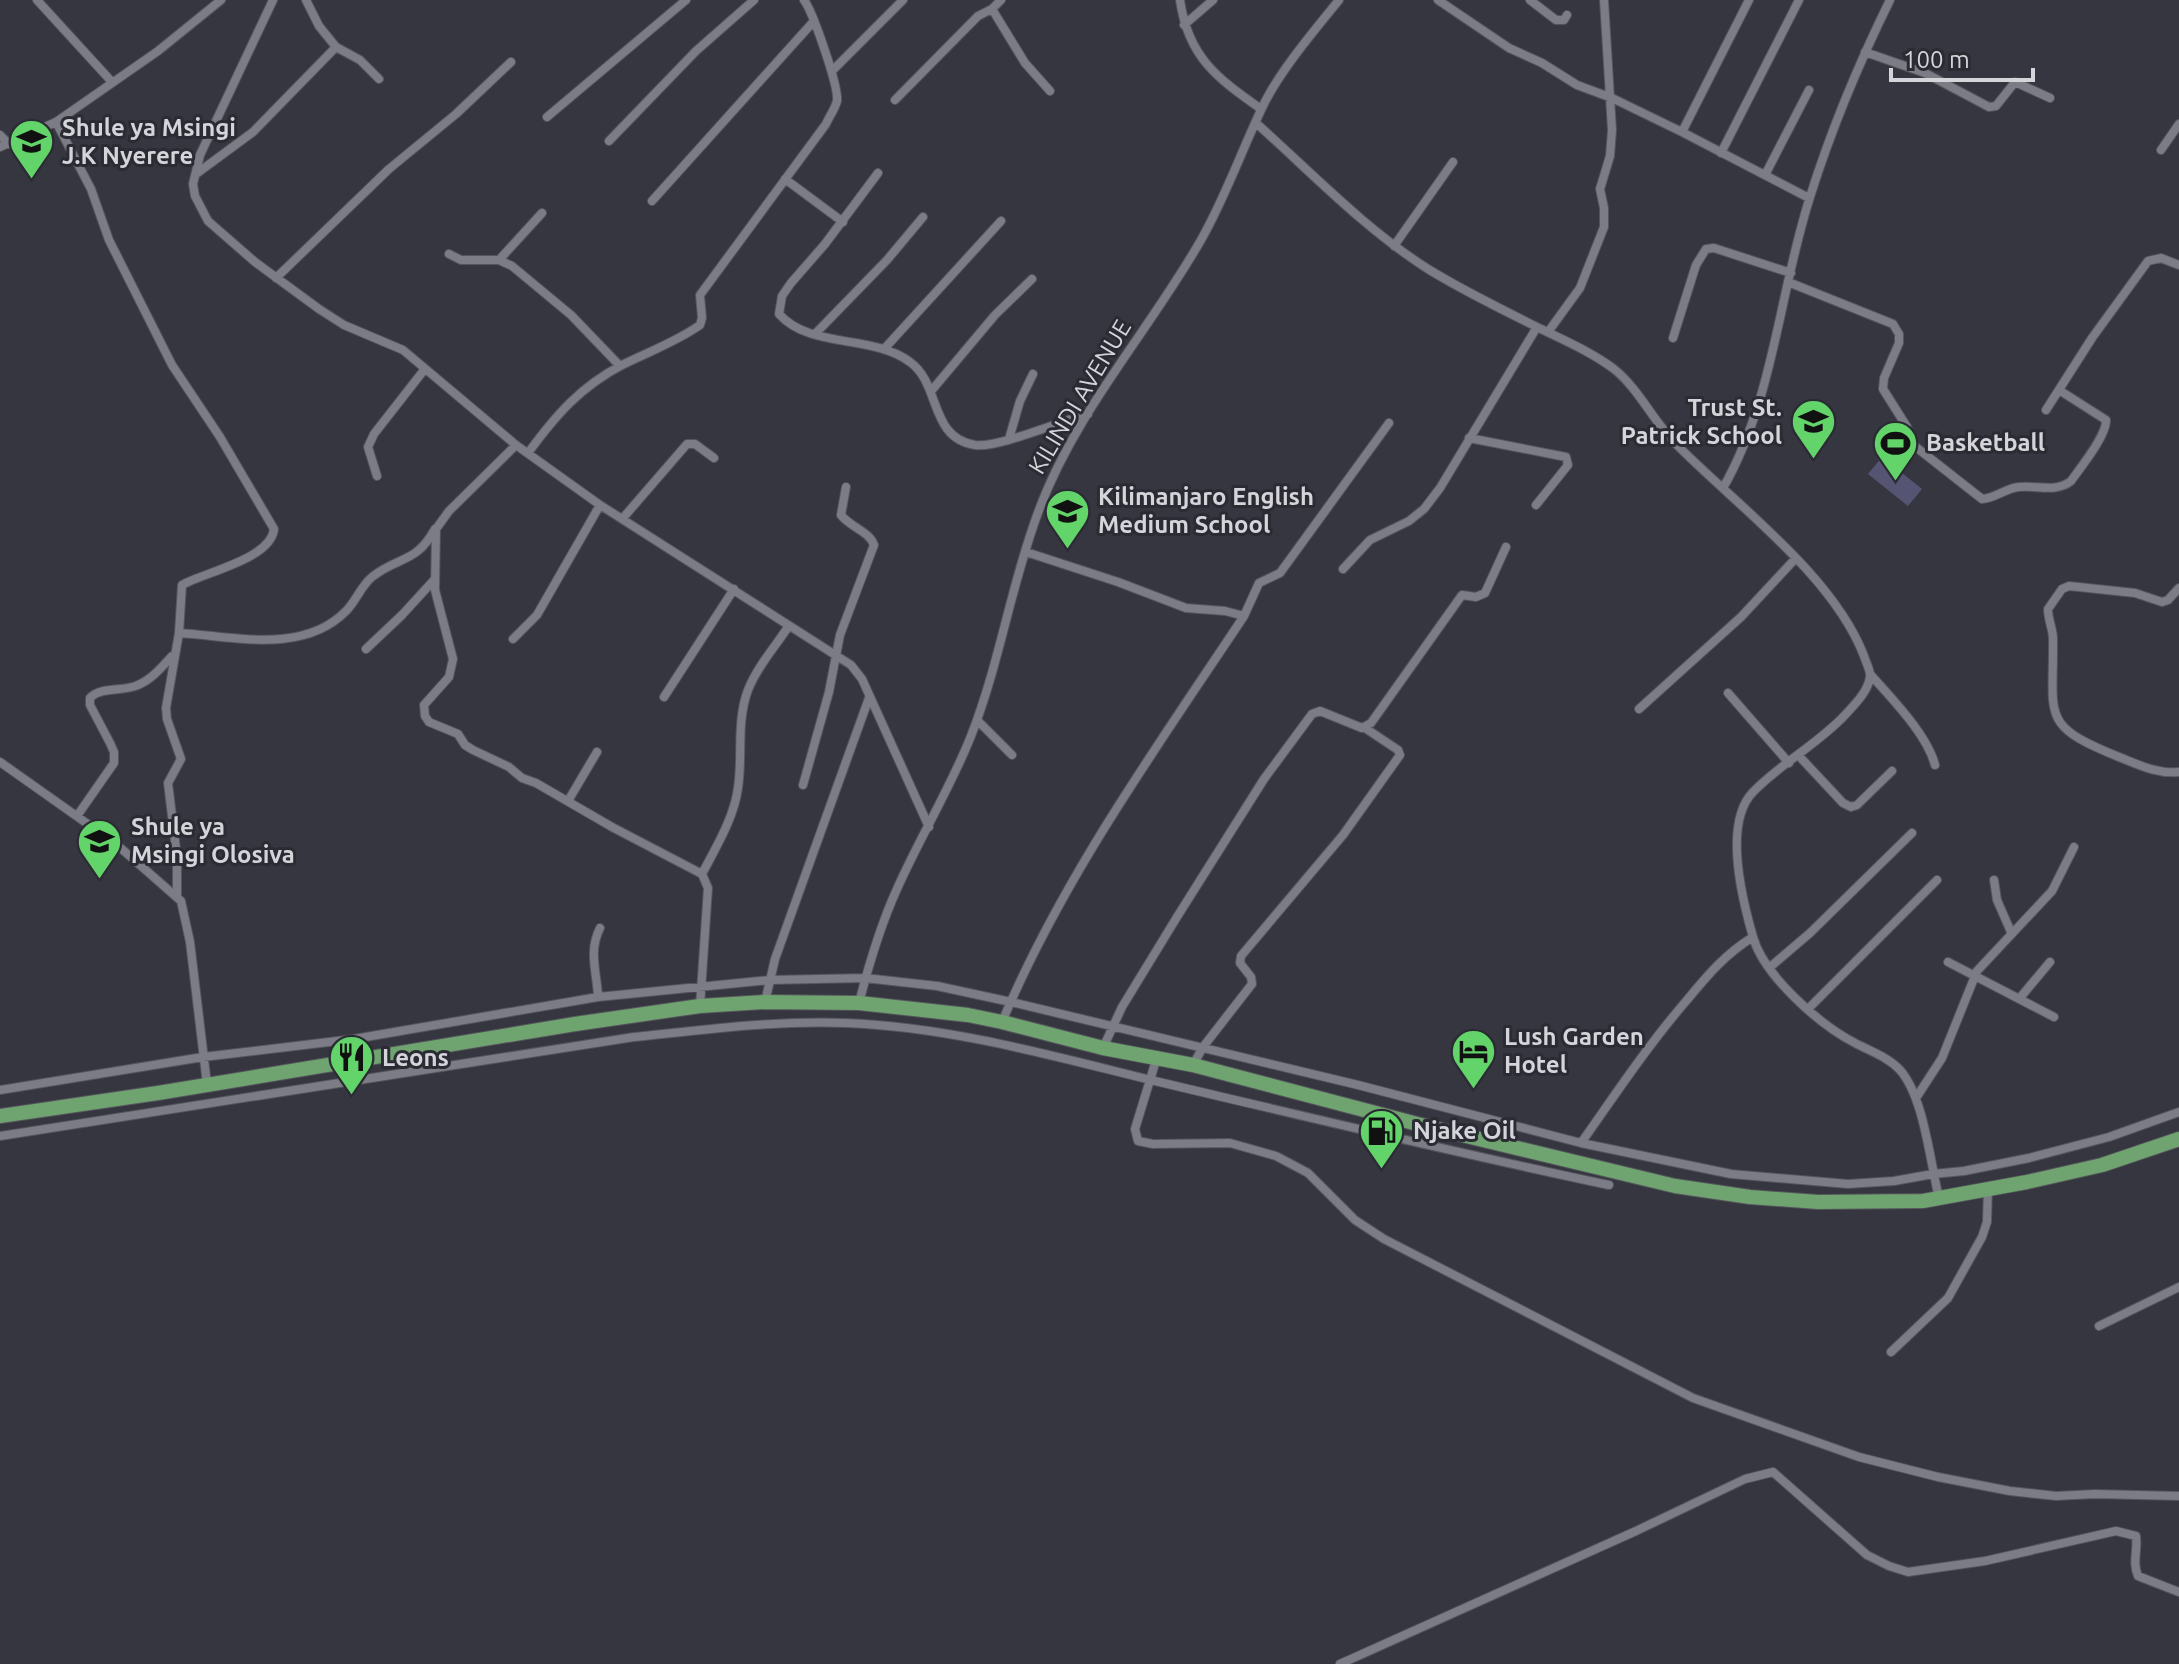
<svg xmlns="http://www.w3.org/2000/svg" width="2179" height="1664" viewBox="0 0 2179 1664" font-family="Ubuntu,sans-serif">
<style>
.park{fill:#555573}
.water{fill:url(#water-waves)}
.lines{fill:none;stroke-linecap:round;stroke-linejoin:round}
.street-casing{stroke:#54545b;stroke-width:10}
.highway-casing{stroke:#54545b;stroke-width:16}
.street{stroke:#7c7c87;stroke-width:8}
.highway{stroke:#6fa370;stroke-width:14}
.labels{text-anchor:middle;stroke-width:6;stroke-linejoin:round;paint-order:stroke}
.poi-label{font-size:24px;font-weight:bold;fill:#d4d4da;stroke:#2b2b34;text-anchor:start}
.street-label{font-size:24px;fill:#d4d4da;stroke:#2b2b34}
</style>
<defs>
<pattern id="water-waves" width="16" height="10" patternUnits="userSpaceOnUse" patternTransform="scale(2)"><rect width="16" height="10" fill="#696996"/><path d="M0 5q4-4 8 0t8 0" fill="none" stroke="#575770"/></pattern>
</defs>
<rect width="100%" height="100%" fill="#35363f"/>
<!-- park -->
<path class="park" d="M 1882,457 L 1922,489 L 1908,506 L 1868,474 Z"/>
<!-- water -->
<path class="water" d="M 1822,401 L 1831,422 L 1819,427 L 1810,406 Z"/>
<g class="lines">
<defs>
<path id="street" d="M 37,0 L 112,82
M 273,0 L 200,155 L 193,184 L 195,196 L 208,221 L 255,262 L 319,309 L 344,325 L 403,350 L 516,445 L 600,505 L 851,665 L 862,679 L 929,827
M 306,0 L 319,26 L 336,47 L 360,60 L 379,79
M 1180,0 C 1188,57 1217,78 1261,109
M 1438,0 L 1509,48 L 1542,63 L 1577,85 L 1612,98 L 1682,132 L 1809,198
M 1530,0 L 1556,20 L 1564,20 L 1567,15
M 992,9 L 1025,63 L 1050,91
M 1184,25 L 1213,0
M 1865,52 L 1925,73 L 1989,107 L 1996,106 L 2015,82 L 2050,98
M 832,71 L 903,0
M 895,100 L 978,16 L 992,9 L 1001,0
M 547,117 L 686,0
M 56,122 L 91,189 L 109,240 L 172,365 L 220,437 L 274,529 C 271,559 205,572 182,585 L 179,633 L 166,708 L 167,719 L 181,759 L 168,783 L 177,857 L 177,895
M 1256,123 C 1312,173 1365,229 1428,269 C 1462,290 1499,308 1535,326 C 1561,339 1590,351 1614,369 C 1639,389 1653,421 1676,444 C 1736,505 1833,575 1864,656 C 1866,663 1871,671 1870,677 C 1868,692 1854,705 1845,715 C 1818,744 1781,763 1753,792 C 1723,823 1742,899 1753,937 C 1764,976 1820,1025 1855,1043 C 1870,1051 1888,1057 1900,1070 C 1924,1097 1930,1162 1939,1198
M 1682,132 L 1749,0
M 0,135 L 9,144
M 609,141 L 696,51 L 754,0
M 0,147 L 56,122 L 158,51 L 221,0
M 2161,150 L 2179,124
M 1721,153 L 1799,0
M 878,173 L 825,244 L 791,283 L 782,296 L 779,314 C 810,349 873,334 910,362 C 941,384 929,438 975,445 C 999,448 1060,421 1088,414
M 196,174 L 253,132 L 336,47
M 1765,175 L 1809,90
M 785,179 L 843,222
M 652,201 L 814,21
M 1394,246 L 1453,162
M 449,254 L 461,260 L 499,260 L 512,266 L 571,315 L 620,366
M 499,260 L 542,213
M 276,278 L 389,169 L 456,114 L 511,62
M 1788,282 L 1893,324 L 1899,334 L 1899,343 L 1884,378 L 1883,389 L 1907,427 L 1912,444 L 1982,499 C 1996,498 2006,488 2019,487 C 2037,485 2056,493 2071,481 C 2081,467 2107,435 2106,420 L 2059,390
M 1548,332 L 1580,288 L 1604,227 L 1604,208 L 1600,189 L 1610,156 L 1612,130 L 1604,0
M 816,333 L 887,260 L 923,217
M 1673,338 L 1696,265 L 1706,249 L 1714,248 L 1791,273
M 885,348 L 1001,221
M 932,390 L 995,315 L 1032,279
M 2046,410 L 2092,338 L 2148,261 L 2161,258 L 2179,265
M 1469,438 L 1566,457 L 1568,465 L 1536,505
M 1009,439 L 1020,401 L 1033,374
M 516,445 L 449,511 L 436,529 L 435,590 L 453,659 L 449,677 L 424,705 L 425,716 L 429,722 L 458,734 L 465,745 L 473,750 L 509,767 L 522,778 L 536,783 L 612,827 L 702,874 L 708,888 L 700,1006
M 528,453 C 556,415 580,387 622,365 C 648,352 676,342 700,325 L 702,318 L 700,295 L 826,124 C 829,117 835,109 837,101 C 839,87 813,12 804,0
M 377,476 L 368,447 L 374,434 L 424,370
M 1723,488 C 1774,399 1779,293 1810,197 C 1831,130 1859,63 1890,0
M 623,518 L 687,444 L 695,444 L 714,458
M 1026,552 L 1118,582 L 1186,608 L 1225,611 L 1244,616
M 1343,569 L 1370,540 L 1409,521 L 1424,509 L 1440,488 L 1537,327
M 2179,588 L 2168,600 L 2162,602 L 2135,593 L 2069,586 L 2062,589 L 2048,609 C 2048,620 2053,629 2053,639 C 2054,717 2039,725 2119,757 C 2139,765 2157,774 2179,772
M 179,633 C 233,636 303,655 346,611 C 356,601 361,586 372,577 C 398,556 416,564 435,529
M 513,639 L 537,615 L 600,505
M 366,649 L 402,615 L 434,580
M 1870,674 C 1891,698 1927,734 1935,765
M 1728,693 L 1789,763
M 664,697 L 734,589
M 1639,709 L 1741,617 L 1795,559
M 977,720 L 1012,755
M 1799,756 L 1843,803 L 1851,807 L 1857,805 L 1892,771
M 0,762 L 116,844 L 181,901 L 190,942 L 207,1084
M 803,785 L 829,692 L 840,635 L 874,545 C 869,531 850,527 841,515 L 846,487
M 568,801 L 597,752
M 77,816 L 114,763 L 114,752 L 110,743 L 90,705 L 90,698 C 101,686 124,692 138,685 C 152,679 162,667 172,656
M 702,874 C 716,847 734,818 738,788 C 743,755 736,722 748,690 C 757,667 775,647 788,627
M 1994,880 L 1997,900 L 2011,932
M 1948,962 L 2054,1017
M 1769,968 L 1810,933 L 1912,833
M 598,997 C 597,972 588,952 600,928
M 2019,999 L 2050,962
M 765,1002 L 775,959 L 869,698
M 859,1003 C 869,964 880,926 897,889 C 920,837 950,789 971,736 C 1000,662 1011,584 1039,510 C 1076,411 1149,331 1201,240 C 1225,198 1241,152 1262,108 C 1278,73 1314,31 1339,0
M 1808,1009 L 1937,880
M 1002,1022 C 1063,877 1157,747 1244,616 L 1259,583 L 1280,573 L 1389,423
M 1103,1048 L 1122,1007 L 1177,917 L 1264,779 L 1312,714 L 1320,711 L 1362,728 L 1371,723 L 1462,595 L 1476,597 L 1485,593 L 1506,547
M 1157,1057 L 1135,1129 L 1138,1141 L 1153,1144 L 1230,1143 L 1276,1156 L 1308,1173 L 1355,1220 L 1384,1239 L 1693,1398 L 1859,1457 L 1938,1477 L 2010,1491 L 2056,1496 L 2095,1494 L 2179,1496
M 1193,1065 L 1203,1047 L 1252,984 L 1251,977 L 1240,963 L 1241,956 L 1343,835 L 1400,755 L 1398,750 L 1365,728
M 0,1090 L 203,1057 L 354,1039 L 598,997 L 770,980 L 865,978 L 937,986 L 1011,1002 L 1358,1085 L 1581,1143 L 1731,1174 L 1848,1184 L 1894,1181 L 1933,1174 L 1964,1171 L 2029,1158 L 2109,1137 L 2179,1112
M 1916,1098 L 1942,1058 L 1977,971 L 2052,891 L 2074,847
M 0,1136 L 634,1037 C 702,1030 778,1020 846,1023 C 951,1027 1053,1056 1155,1081 C 1306,1117 1457,1153 1609,1185
M 1581,1143 C 1615,1095 1648,1045 1687,1000 C 1707,976 1725,954 1753,937
M 2099,1326 L 2179,1287
M 1891,1352 L 1948,1298 L 1982,1237 L 1987,1222 L 1988,1189
M 1340,1664 L 1636,1531 L 1745,1479 L 1773,1472 L 1867,1555 L 1889,1566 L 1908,1572 L 1985,1561 L 2116,1531 L 2136,1536 C 2138,1551 2132,1562 2138,1576 L 2179,1592"/>
<path id="highway" d="M 0,1116 L 158,1093 L 575,1024 L 700,1006 L 765,1002 L 859,1003 L 968,1015 L 1002,1022 L 1103,1048 L 1193,1065 L 1425,1126 L 1675,1186 L 1750,1197 L 1818,1202 L 1923,1201 L 2027,1182 L 2102,1165 L 2179,1139"/>
</defs>
<!-- street casing -->
<use href="#street" class="street-casing"/>
<!-- highway casing -->
<use href="#highway" class="highway-casing"/>
<!-- street -->
<use href="#street" class="street"/>
<!-- highway -->
<use href="#highway" class="highway"/>
</g>
<!-- icons -->
<defs>
<symbol id="school-pin" viewBox="-11 -11 22 30"><path d="M0 17L-7.5 6A9.5 9.5 0 1 1 7.5 6Z" fill="#62d469" stroke="#2b2b34"/><path d="M0-5L7-2L0 1L-7-2ZM-4 1L0 2.5L4 1V4Q0 6-4 4Z" fill="#111"/></symbol>
<symbol id="stadium-pin" viewBox="-11 -11 22 30"><path d="M0 17L-7.5 6A9.5 9.5 0 1 1 7.5 6Z" fill="#62d469" stroke="#2b2b34"/><path d="M0-5a6.5 5 0 1 0 0 10a6.5 5 0 1 0 0-10ZM-3.5-1.8h7v3.6h-7Z" fill="#111"/></symbol>
<symbol id="hotel-pin" viewBox="-11 -11 22 30"><path d="M0 17L-7.5 6A9.5 9.5 0 1 1 7.5 6Z" fill="#62d469" stroke="#2b2b34"/><path d="M-6-4.5h1.5V1H6V5H4.5V3h-9V5H-6ZM-4 0a1.8 1.8 0 1 1 3.6 0ZM.5 0V-2.5h3Q6-2.5 6 0Z" fill="#111"/></symbol>
<symbol id="restaurant-pin" viewBox="-11 -11 22 30"><path d="M0 17L-7.5 6A9.5 9.5 0 1 1 7.5 6Z" fill="#62d469" stroke="#2b2b34"/><path d="M-5-6h1v4h1v-4h1v4h1v-4h1v5L-1.5 .5V6h-2V.5L-5-1ZM5-6V6H3V1.5H1.5Q1.5-4 5-6Z" fill="#111"/></symbol>
<symbol id="fuel-pin" viewBox="-11 -11 22 30"><path d="M0 17L-7.5 6A9.5 9.5 0 1 1 7.5 6Z" fill="#62d469" stroke="#2b2b34"/><path d="M-5.5-6h7V0h2V4h1.3V-2.5L3-4.5l.8-.8L6-3V5H2.5V1h-1V6h-7ZM-4.2-4.7v3.2H.2V-4.7Z" fill="#111"/></symbol>
</defs>
<g fill-rule="evenodd">
<use href="#school-pin" x="6" y="116" width="51" height="69"/>
<use href="#school-pin" x="1788" y="396" width="51" height="69"/>
<use href="#stadium-pin" x="1870" y="418" width="51" height="69"/>
<use href="#school-pin" x="1042" y="486" width="51" height="69"/>
<use href="#school-pin" x="74" y="816" width="51" height="69"/>
<use href="#hotel-pin" x="1448" y="1026" width="51" height="69"/>
<use href="#restaurant-pin" x="326" y="1032" width="51" height="69"/>
<use href="#fuel-pin" x="1356" y="1106" width="51" height="69"/>
</g>
<g class="labels">
<!-- poi labels -->
<g class="poi-label">
<text x="62" y="136">Shule ya Msingi<tspan x="62" dy="28">J.K Nyerere</tspan></text>
<text x="1782" y="416" text-anchor="end">Trust St.<tspan x="1782" dy="28">Patrick School</tspan></text>
<text x="1926" y="451">Basketball</text>
<text x="1098" y="505">Kilimanjaro English<tspan x="1098" dy="28">Medium School</tspan></text>
<text x="131" y="835">Shule ya<tspan x="131" dy="28">Msingi Olosiva</tspan></text>
<text x="1504" y="1045">Lush Garden<tspan x="1504" dy="28">Hotel</tspan></text>
<text x="382" y="1066">Leons</text>
<text x="1413" y="1139">Njake Oil</text>
</g>
<!-- street labels -->
<g class="street-label">
<text transform="translate(1080 397) rotate(-59)" y="8">KILINDI AVENUE</text>
</g>
</g>
<!-- scale -->
<path d="M1891 68v12h142v-12" fill="none" stroke="#d4d4da" stroke-width="4"/>
<text x="1903" y="68" font-size="24" fill="#d4d4da" stroke="#2b2b34" stroke-width="6" paint-order="stroke">100 m</text>
</svg>
